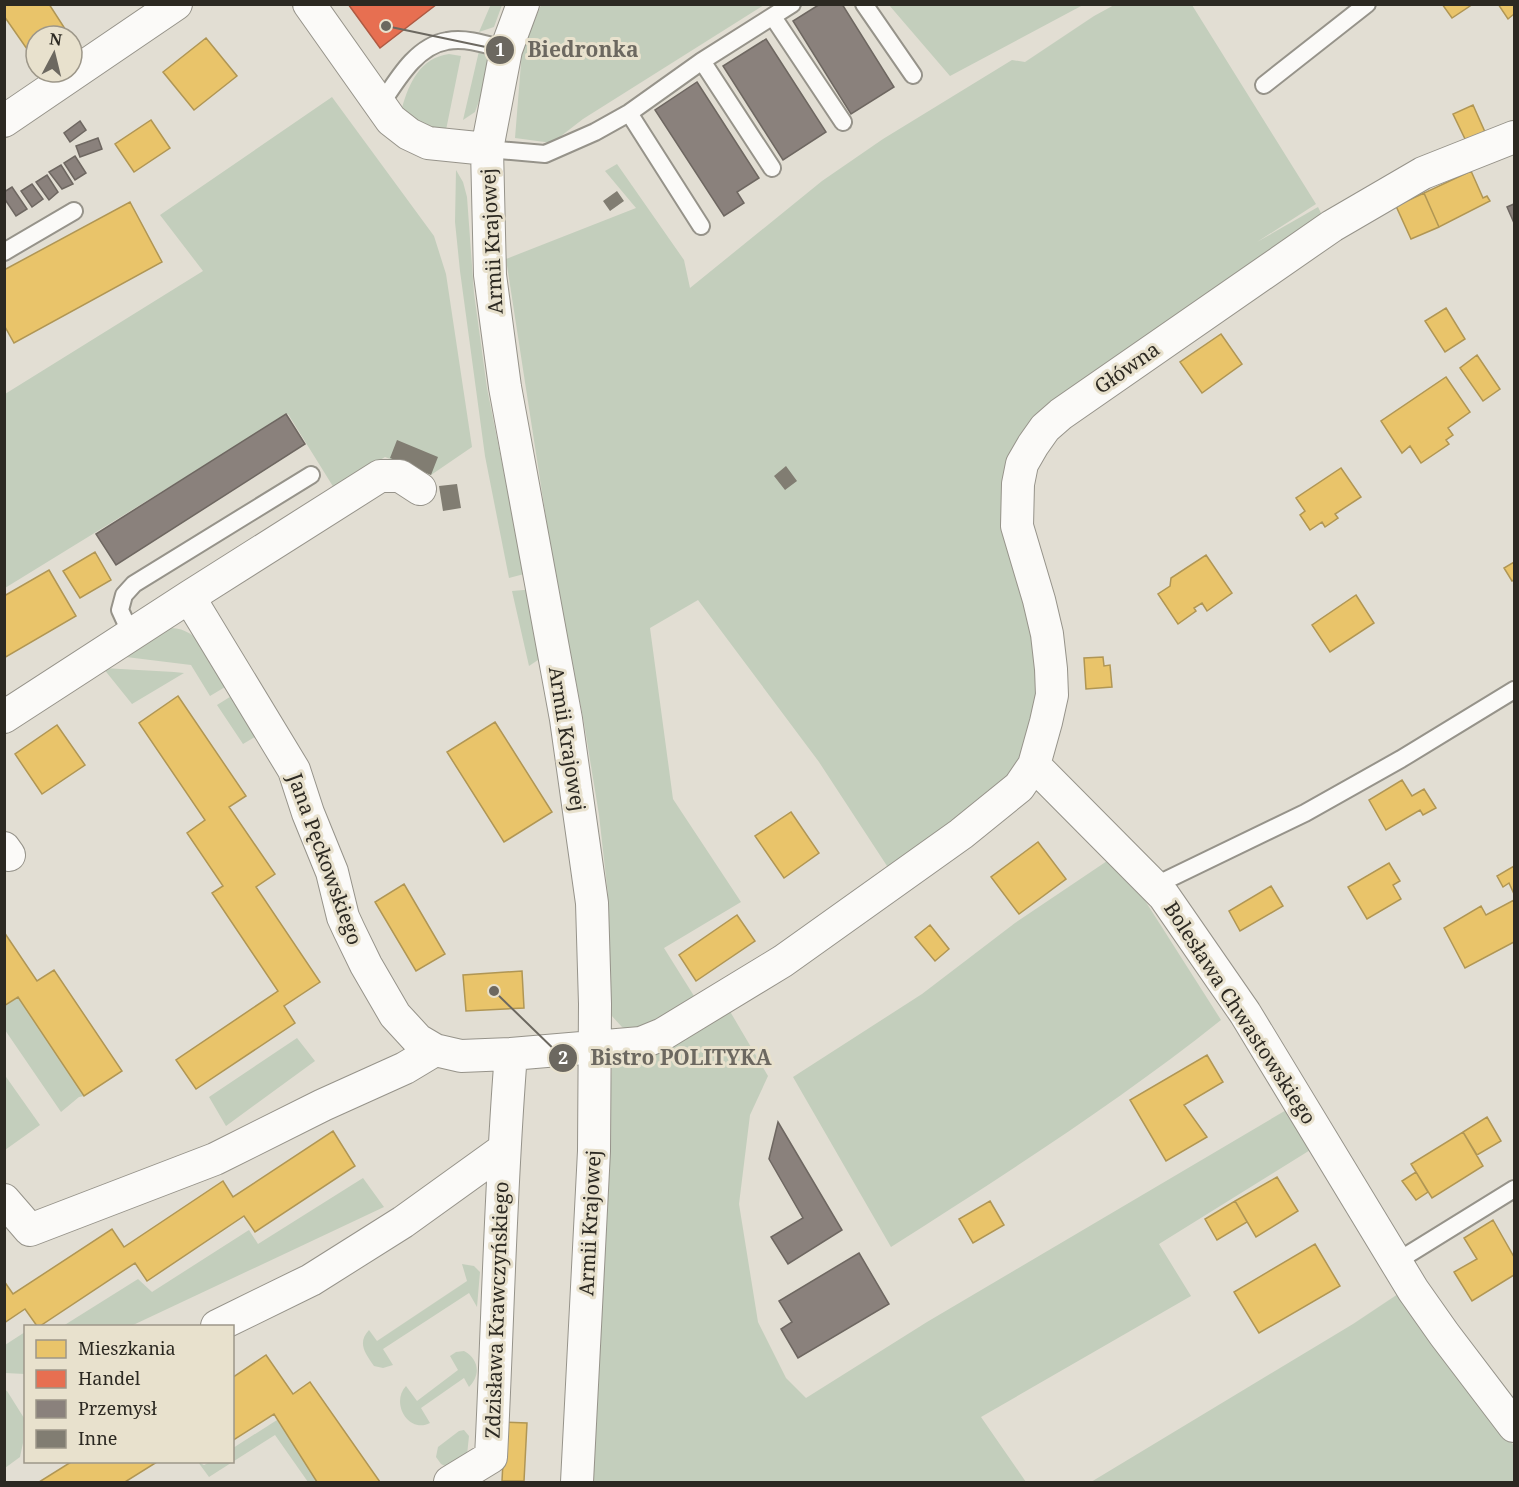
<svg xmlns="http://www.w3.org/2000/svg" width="1519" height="1487" viewBox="0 0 1519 1487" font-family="'Noto Serif',serif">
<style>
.green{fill:#c3cebc}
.homes{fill:#e9c46a;stroke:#b09654;stroke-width:1.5}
.shops{fill:#e76f51;stroke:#af5a43;stroke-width:1.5}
.industry{fill:#8a817c;stroke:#6e6761;stroke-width:1.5}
.building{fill:#817d72}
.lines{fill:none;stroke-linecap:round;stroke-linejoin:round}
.lane-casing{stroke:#96938a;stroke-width:20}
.street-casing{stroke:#96938a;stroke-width:34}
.lane{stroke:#fbfaf8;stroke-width:16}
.street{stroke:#fbfaf8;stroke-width:32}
.labels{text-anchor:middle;stroke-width:6;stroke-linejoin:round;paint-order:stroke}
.street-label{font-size:20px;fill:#2c2922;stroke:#e8e1cd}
.leader{fill:none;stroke:#6c6860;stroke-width:2}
.callout-dot{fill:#6c6860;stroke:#e8e1cd;stroke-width:2}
.mark-label{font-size:18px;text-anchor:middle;font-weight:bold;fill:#fff}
.callout-label{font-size:21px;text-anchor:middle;font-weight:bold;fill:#6c6860;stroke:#e8e1cd;stroke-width:6;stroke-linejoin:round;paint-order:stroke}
</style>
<rect width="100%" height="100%" fill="#e2ded3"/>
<!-- green -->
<path class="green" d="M 491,4 L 502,5 L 494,27 L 479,32 Z
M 1116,4 L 1192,5 L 1316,204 L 1257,242 L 1318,207 L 1325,221 L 1025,443 L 1042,672 L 1021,770 L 889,869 L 819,762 L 698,600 L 650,628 L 673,799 L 741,902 L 664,948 L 694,996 L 652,1023 L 634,1031 L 622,1027 L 611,1015 L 608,895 L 599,815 L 584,723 L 552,557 L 506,259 L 636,208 L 605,171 L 617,164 L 684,260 L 690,288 L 822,181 L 883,139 L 1012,60 L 1025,62 L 1094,16 Z
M 541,5 L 764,5 L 583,119 L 552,143 L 515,138 L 522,51 Z
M 889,5 L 1083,5 L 950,76 Z
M 479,51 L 488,57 L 482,93 L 475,112 L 463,120 Z
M 449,54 L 461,56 L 446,130 L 426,127 L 402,108 C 409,83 420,58 449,54 Z
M 332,97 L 434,236 L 446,274 L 472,447 L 431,475 L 385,457 L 334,488 L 288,414 L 5,588 L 5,394 L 203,271 L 160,215 Z
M 456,170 L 463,182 L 467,197 L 474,293 L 487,388 L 524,574 L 509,578 L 485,456 L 460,271 L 455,222 Z
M 535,589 L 541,658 L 529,666 L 512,591 Z
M 170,628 C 199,627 215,663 230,684 L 210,696 L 191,665 L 118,656 Z
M 103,668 L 174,672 L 184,673 L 132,704 Z
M 233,695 L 260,734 L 243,744 L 217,705 Z
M 1116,855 L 1221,1020 C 1117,1103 1004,1175 891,1247 L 793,1077 L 922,994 L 1015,923 Z
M 18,997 L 84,1096 L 79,1097 L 61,1112 L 5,1030 L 4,1006 Z
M 728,1008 L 768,1076 L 750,1115 L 739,1204 L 758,1322 L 786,1378 L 806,1398 L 927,1322 L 1288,1109 L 1315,1147 L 1159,1244 L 1191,1296 L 981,1417 L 1026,1482 L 592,1482 L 612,1062 L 631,1060 Z
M 297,1038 L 315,1061 L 226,1126 L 209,1097 Z
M 4,1074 L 40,1125 L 5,1150 L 4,1150 Z
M 363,1178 L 384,1207 L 131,1326 L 63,1326 L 138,1279 L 152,1292 L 249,1230 L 258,1244 Z
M 462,1264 L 474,1266 L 480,1272 L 477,1307 L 469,1293 L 383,1349 L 393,1365 L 383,1368 L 374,1366 C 365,1353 357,1343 369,1330 L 377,1341 L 467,1281 Z
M 1401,1292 L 1514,1446 L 1514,1482 L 1091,1482 L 1353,1324 Z
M 25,1332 L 25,1374 L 5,1373 L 5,1345 Z
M 464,1351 C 479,1359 481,1375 469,1387 L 464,1378 L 421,1408 L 430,1423 C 409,1434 390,1403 406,1386 L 417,1401 L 458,1370 L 450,1356 L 456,1352 Z
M 5,1390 L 7,1391 L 24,1418 L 23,1443 L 20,1457 L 5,1468 Z
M 277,1420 L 319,1482 L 308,1482 L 275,1435 L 209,1477 L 198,1462 L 204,1465 L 210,1462 L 232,1462 L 233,1448 Z
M 464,1430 L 469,1436 L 467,1455 L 447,1467 L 441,1464 L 436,1457 L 438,1447 L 459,1431 Z"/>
<!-- homes -->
<path class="homes" d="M 4,4 L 49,4 L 69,35 L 36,36 L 36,58 L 34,59 L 4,16 Z
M 1442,4 L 1473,4 L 1452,18 Z
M 1498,4 L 1514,4 L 1514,14 L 1508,19 Z
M 206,38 L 237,76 L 194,110 L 163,72 Z
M 1473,105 L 1485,132 L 1466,141 L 1453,114 Z
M 151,120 L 170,148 L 134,172 L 115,144 Z
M 1471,171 L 1483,198 L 1487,196 L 1490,201 L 1439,227 L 1424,193 Z
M 1424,193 L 1439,227 L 1411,239 L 1396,206 Z
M 130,202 L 162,262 L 14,343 L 4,325 L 4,270 Z
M 1446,308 L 1465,339 L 1445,352 L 1425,321 Z
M 1221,334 L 1242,364 L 1202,393 L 1180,362 Z
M 1477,355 L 1500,389 L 1483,401 L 1460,368 Z
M 1446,377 L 1470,412 L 1448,428 L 1453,435 L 1446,440 L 1449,444 L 1421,463 L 1410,446 L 1402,453 L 1381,421 Z
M 1341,468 L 1361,497 L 1335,514 L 1338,518 L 1325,527 L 1322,522 L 1310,530 L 1300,515 L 1305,511 L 1296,498 Z
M 95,552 L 111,580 L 80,598 L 63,571 Z
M 1206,555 L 1232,593 L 1207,611 L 1202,603 L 1194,608 L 1196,611 L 1178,624 L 1158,594 L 1170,586 L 1171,578 Z
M 1514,562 L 1514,580 L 1512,581 L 1504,568 Z
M 49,570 L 76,616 L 4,658 L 4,596 Z
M 1356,595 L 1374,623 L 1330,652 L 1312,625 Z
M 1103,657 L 1104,666 L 1110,665 L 1112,687 L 1086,689 L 1084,658 Z
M 178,696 L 246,796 L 229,807 L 275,874 L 256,887 L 320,982 L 284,1006 L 295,1023 L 196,1089 L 176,1060 L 278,991 L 212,893 L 223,886 L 187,833 L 205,820 L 139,723 Z
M 495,722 L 552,812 L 504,842 L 447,752 Z
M 57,725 L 85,765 L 42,794 L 15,754 Z
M 1402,780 L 1412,796 L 1424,789 L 1436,808 L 1423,815 L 1420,810 L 1386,830 L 1369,800 Z
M 791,812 L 819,853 L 784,878 L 755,836 Z
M 1038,842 L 1066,879 L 1019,914 L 991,877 Z
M 1389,863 L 1400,881 L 1393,885 L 1401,899 L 1367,919 L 1348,887 Z
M 1514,866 L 1514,894 L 1509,883 L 1503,887 L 1497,876 Z
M 404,884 L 445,954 L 416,971 L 375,902 Z
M 1271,886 L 1283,906 L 1240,931 L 1229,911 Z
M 1514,900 L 1514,942 L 1465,968 L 1444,928 L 1481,906 L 1486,915 Z
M 737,915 L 755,941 L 696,981 L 679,955 Z
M 930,925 L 949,949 L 935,961 L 915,937 Z
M 4,932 L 37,981 L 54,970 L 122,1071 L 84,1096 L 18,997 L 4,1006 Z
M 522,971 L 524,1008 L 466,1011 L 463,975 Z
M 1207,1055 L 1223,1082 L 1184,1105 L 1207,1137 L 1166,1161 L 1130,1100 Z
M 1487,1117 L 1501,1141 L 1477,1155 L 1463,1132 Z
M 333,1131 L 355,1166 L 255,1232 L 244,1216 L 147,1281 L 135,1263 L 40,1326 L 37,1326 L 25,1309 L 4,1323 L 4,1281 L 13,1294 L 112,1229 L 124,1247 L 223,1181 L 233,1197 Z
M 1463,1132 L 1483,1166 L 1432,1198 L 1411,1164 Z
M 1416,1172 L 1428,1192 L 1416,1200 L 1402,1181 Z
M 1277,1177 L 1298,1211 L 1256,1237 L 1235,1201 Z
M 990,1201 L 1004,1225 L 973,1243 L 959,1219 Z
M 1235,1201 L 1247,1222 L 1217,1240 L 1205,1219 Z
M 1493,1220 L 1514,1257 L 1514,1275 L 1472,1301 L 1454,1272 L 1477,1259 L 1464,1238 Z
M 1315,1244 L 1340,1286 L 1259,1333 L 1234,1292 Z
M 266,1355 L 293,1394 L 310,1382 L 380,1482 L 317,1482 L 274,1414 L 232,1441 L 232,1378 Z
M 505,1422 L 527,1423 L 524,1481 L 502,1481 Z
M 71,1462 L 157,1462 L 125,1482 L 39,1482 Z"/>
<!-- shops -->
<path class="shops" d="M 348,4 L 437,4 L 380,48 Z"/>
<!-- industry -->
<path class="industry" d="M 820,4 L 842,4 L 894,87 L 851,114 L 793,21 Z
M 766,39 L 826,132 L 783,160 L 723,66 Z
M 697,82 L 759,178 L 737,192 L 744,203 L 724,216 L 655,110 Z
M 80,121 L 86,130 L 70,142 L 64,133 Z
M 98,138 L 102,149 L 80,157 L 76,146 Z
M 75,156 L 86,173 L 75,180 L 64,163 Z
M 61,165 L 73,184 L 62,189 L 49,172 Z
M 47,175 L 58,192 L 49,200 L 36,182 Z
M 32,184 L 43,199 L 32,207 L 21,191 Z
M 12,187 L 27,209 L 16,216 L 4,198 L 4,192 Z
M 1514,204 L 1514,223 L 1507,207 Z
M 286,414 L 305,444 L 116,565 L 96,534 Z
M 778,1122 L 842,1230 L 788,1264 L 771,1237 L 803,1218 L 769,1159 Z
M 859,1253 L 889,1304 L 798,1358 L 781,1329 L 792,1322 L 779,1301 Z"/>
<!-- building -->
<path class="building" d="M 617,191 L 624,201 L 610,211 L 603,201 Z
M 397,440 L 438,457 L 431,475 L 390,458 Z
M 786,466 L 797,481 L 785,490 L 774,476 Z
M 457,484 L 461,508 L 443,511 L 439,486 Z"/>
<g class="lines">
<defs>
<path id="lane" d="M 864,4 L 913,75
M 773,17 L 843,122
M 702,61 L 772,168
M 1264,85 L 1367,4
M 381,104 C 397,80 416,46 447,41 C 466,37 488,45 506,50
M 629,113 L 701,226
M 487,149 L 545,154 L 595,132 L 629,113 L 702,61 L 792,4
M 4,252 L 74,211
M 131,634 L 120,610 L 124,595 L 134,584 L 311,475
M 1154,886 L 1305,813 L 1401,759 L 1514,690
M 1396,1262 L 1514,1189"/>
<path id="street" d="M 309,4 L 391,120 L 409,134 L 428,143 L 487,149
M 523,4 L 506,50 L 487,149 L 490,275 L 505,387 L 566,719 L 592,903 L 595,1004 L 594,1151 L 577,1482
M 4,121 L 176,4
M 189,597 L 294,770 L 308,813 L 332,872 L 343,917 L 349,930 L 366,965 L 395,1015 L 418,1040 L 435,1050 L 461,1056 L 511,1054 L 641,1043 L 663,1034 L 783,961 L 961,834 L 1019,787 L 1034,765 L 1046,722 L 1052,695 L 1051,669 L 1047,634 L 1039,600 L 1017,526 L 1018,484 L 1022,464 L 1033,445 L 1045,428 L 1061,414 L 1332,226 L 1423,173 L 1514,137
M 4,717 L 189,597 L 380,476 L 400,476 L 420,489
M 1034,765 L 1164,896 L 1245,1013 L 1413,1290 L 1444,1334 L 1514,1426
M 4,848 L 9,855
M 4,1200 L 30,1230 L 215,1159 L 323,1105 L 405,1068 L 435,1050
M 217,1326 L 311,1280 L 403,1222 L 503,1150
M 450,1482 L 491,1457 C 498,1322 500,1188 511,1054"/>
</defs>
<!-- lane casing -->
<use href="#lane" class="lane-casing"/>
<!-- street casing -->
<use href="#street" class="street-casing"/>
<!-- lane -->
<use href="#lane" class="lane"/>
<!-- street -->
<use href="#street" class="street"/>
</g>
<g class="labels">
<!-- street labels -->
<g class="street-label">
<text transform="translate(492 241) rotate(-93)" y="7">Armii Krajowej</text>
<text transform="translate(1127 368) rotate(-35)" y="7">Główna</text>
<text transform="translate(567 739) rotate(81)" y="7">Armii Krajowej</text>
<text transform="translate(325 859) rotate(70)" y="7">Jana Pęckowskiego</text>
<text transform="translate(1240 1013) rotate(57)" y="7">Bolesława Chwastowskiego</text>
<text transform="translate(590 1223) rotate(-87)" y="7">Armii Krajowej</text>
<text transform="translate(497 1310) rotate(-88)" y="7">Zdzisława Krawczyńskiego</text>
</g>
</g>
<!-- callouts -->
<path class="leader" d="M386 26L500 50M494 991L563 1058"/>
<g class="callout-dot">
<circle cx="386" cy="26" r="6"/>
<circle cx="494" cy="991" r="6"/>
<circle cx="500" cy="50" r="15"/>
<circle cx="563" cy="1058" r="15"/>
</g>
<g class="mark-label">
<text x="500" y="56">1</text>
<text x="563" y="1064">2</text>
</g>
<g class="callout-label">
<text x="583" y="57">Biedronka</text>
<text x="681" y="1065">Bistro POLITYKA</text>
</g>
<!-- border -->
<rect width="1519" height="1487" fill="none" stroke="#2c2922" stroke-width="12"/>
<!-- legend -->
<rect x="24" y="1325" width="210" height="138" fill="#e8e1cd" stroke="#9d9789" stroke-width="1.5"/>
<rect x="36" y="1340" width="30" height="18" fill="#e9c46a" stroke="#9d9789" stroke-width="1.5"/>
<text x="78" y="1355" font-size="18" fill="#2c2922">Mieszkania</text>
<rect x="36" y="1370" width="30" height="18" fill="#e76f51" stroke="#9d9789" stroke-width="1.5"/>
<text x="78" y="1385" font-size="18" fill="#2c2922">Handel</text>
<rect x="36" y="1400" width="30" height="18" fill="#8a817c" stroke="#9d9789" stroke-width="1.5"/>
<text x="78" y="1415" font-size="18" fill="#2c2922">Przemysł</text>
<rect x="36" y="1430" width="30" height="18" fill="#817d72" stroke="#9d9789" stroke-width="1.5"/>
<text x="78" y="1445" font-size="18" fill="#2c2922">Inne</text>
<!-- north arrow -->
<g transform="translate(54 54) rotate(7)"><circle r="28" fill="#e8e1cd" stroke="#9d9789" stroke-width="1.5"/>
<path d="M0-4.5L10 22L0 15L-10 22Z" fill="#6c6860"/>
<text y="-9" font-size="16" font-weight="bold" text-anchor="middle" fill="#2c2922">N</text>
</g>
</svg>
